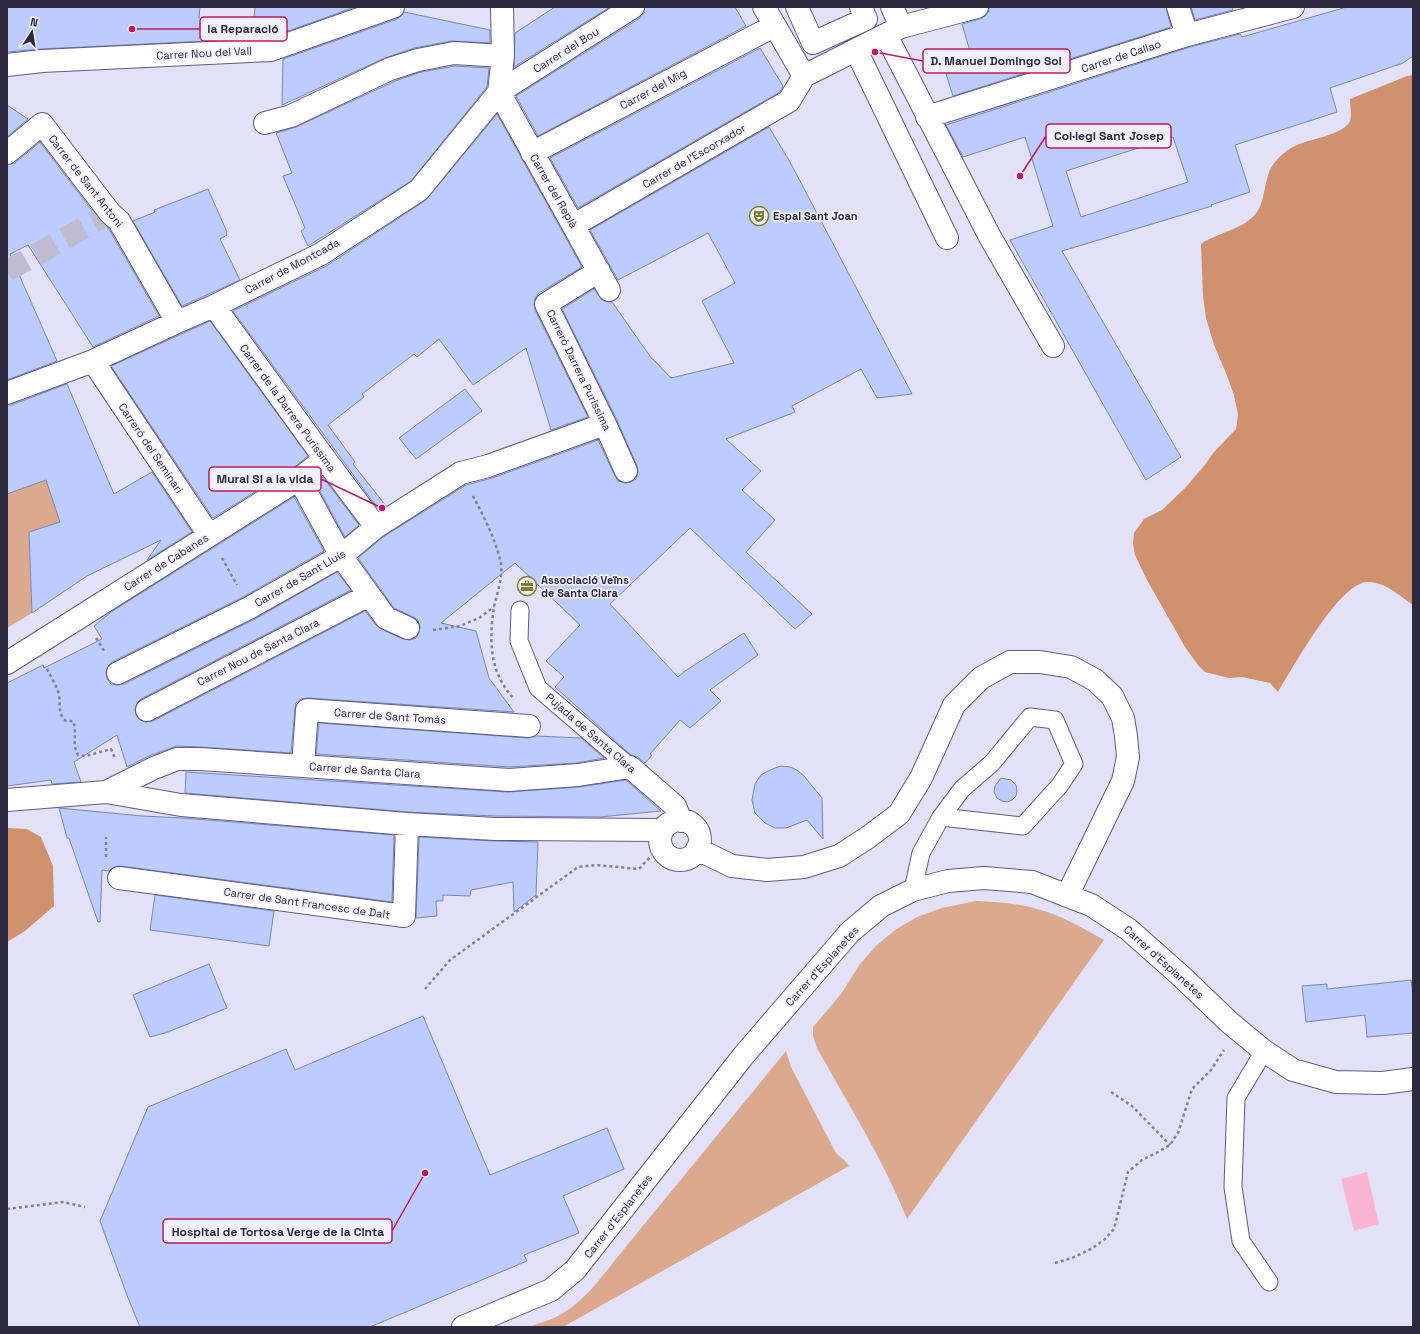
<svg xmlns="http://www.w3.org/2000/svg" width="1420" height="1334" viewBox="0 0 1420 1334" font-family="'Space Grotesk',sans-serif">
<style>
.green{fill:#dbaa8e}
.forest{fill:#d0926e}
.water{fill:#fbb5d4}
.building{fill:#bcccfe;stroke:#7886b8;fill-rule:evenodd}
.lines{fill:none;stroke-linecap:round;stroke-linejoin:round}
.street-tunnel{stroke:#bfbcd2;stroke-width:22;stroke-dasharray:22 11;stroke-linecap:butt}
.lane-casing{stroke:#62598a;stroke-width:19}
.street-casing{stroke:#62598a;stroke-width:24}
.path{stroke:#838196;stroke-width:2.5;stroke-dasharray:3 3;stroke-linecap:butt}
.lane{stroke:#fff;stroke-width:17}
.street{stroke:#fff;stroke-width:22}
.labels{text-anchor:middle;stroke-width:3.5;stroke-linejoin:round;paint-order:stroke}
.street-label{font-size:11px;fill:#2d2a3f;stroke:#f1effb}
.poi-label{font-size:11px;font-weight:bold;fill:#2d2a3f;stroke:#f1effb;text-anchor:start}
.leader{fill:none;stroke:#c2185b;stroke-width:1.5}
.callout-dot{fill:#c2185b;stroke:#f1effb;stroke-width:1.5}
.callout{fill:#f1effb;stroke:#c2185b;stroke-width:1.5}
.callout-label{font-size:12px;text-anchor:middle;font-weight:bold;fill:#2d2a3f}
</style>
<rect width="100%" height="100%" fill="#e3e1f7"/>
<!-- green -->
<path class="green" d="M 46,480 L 60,522 L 29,532 L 32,613 L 7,628 L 7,494 Z
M 976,901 C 997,902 1017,903 1037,909 C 1061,915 1083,928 1104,940 L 907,1219 C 883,1159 848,1104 817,1048 L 813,1036 L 813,1027 L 841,994 L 860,964 L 876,946 L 895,930 L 917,917 L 942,908 Z
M 786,1051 L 791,1067 L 836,1153 L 845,1161 L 849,1166 L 563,1327 L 529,1327 C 538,1323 549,1321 558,1316 C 582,1303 599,1281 615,1260 Z"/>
<!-- forest -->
<path class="forest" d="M 1413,75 L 1413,605 C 1400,596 1384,581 1367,582 C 1339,583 1293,668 1278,692 L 1270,683 L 1242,677 L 1229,678 L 1205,672 L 1198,665 L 1185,647 L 1147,580 L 1135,555 L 1133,543 L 1134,533 L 1144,519 L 1162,510 L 1185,488 L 1204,466 L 1214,452 L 1236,429 L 1238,415 L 1234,395 L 1226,373 L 1214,345 L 1206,318 L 1203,296 L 1201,244 C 1218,232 1244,230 1257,212 C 1267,198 1263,174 1276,161 C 1281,155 1288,149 1295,146 C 1308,139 1344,135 1350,121 C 1352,115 1350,105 1350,99 L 1407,76 Z
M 7,828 L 27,829 L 41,837 L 53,866 L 54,906 L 25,931 L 7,942 Z"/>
<!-- water -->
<path class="water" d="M 1367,1172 L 1379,1224 L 1354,1231 L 1341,1179 Z"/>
<!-- building -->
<path class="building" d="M 7,7 L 200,7 L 199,18 L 254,18 L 255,7 L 355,7 L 269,38 L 41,49 L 7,52 Z
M 555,7 L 610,7 L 514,67 L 515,33 Z
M 645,7 L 735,7 L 746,26 L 538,136 L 516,96 L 640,18 L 644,13 Z
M 989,7 L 1166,7 L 1171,27 L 953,96 L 946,74 L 974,65 L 962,24 L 980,19 L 985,16 L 989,11 Z
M 1191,7 L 1232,7 L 1233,10 L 1195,20 Z
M 1347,7 L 1413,7 L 1413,56 L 1403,63 L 1330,88 L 1337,112 L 1235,145 L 1250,192 L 1211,205 L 1212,206 L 1062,251 L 1181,457 L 1146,480 L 1010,240 L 1053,226 L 1025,137 L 963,157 L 946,125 L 1190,47 L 1240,34 L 1242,37 ZM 1173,137 L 1188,182 L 1081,217 L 1066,171 Z
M 404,12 L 490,30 L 490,43 L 452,41 L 414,48 L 385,58 L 282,105 L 283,59 L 397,19 L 402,15 Z
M 760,48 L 783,86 L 780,92 L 578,208 L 550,158 Z
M 455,66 L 489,68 L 487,87 L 411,181 L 308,246 L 301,231 L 305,228 L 283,176 L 292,173 L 276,133 L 296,127 L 395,81 L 421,72 Z
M 7,105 L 28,119 L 7,137 Z
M 497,114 L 582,267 L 539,293 L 535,298 L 534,304 L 535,310 L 588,417 L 551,430 L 526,348 L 473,385 L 439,339 L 417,357 L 414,354 L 362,394 L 364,397 L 328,425 L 355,462 L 353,464 L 386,506 L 379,510 L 233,311 L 328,265 L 426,200 Z
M 769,127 L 790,162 L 912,394 L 877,398 L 861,369 L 792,406 L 795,412 L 726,439 L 761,471 L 742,490 L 775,520 L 746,552 L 812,614 L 795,629 L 690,528 L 610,604 L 678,677 L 685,671 L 744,633 L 758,655 L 710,690 L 721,701 L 690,728 L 680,720 L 650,754 L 652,755 L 645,763 L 638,757 L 631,755 L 555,687 L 564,677 L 546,661 L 580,625 L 515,563 L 441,623 L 476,631 L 489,678 L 514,712 L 308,698 L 301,699 L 296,703 L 295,709 L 291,753 L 201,747 L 177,746 L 149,756 L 127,767 L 117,735 L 74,762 L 81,782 L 52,784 L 51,780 L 7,786 L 7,683 L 43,665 L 44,668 L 102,639 L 94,626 L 111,612 L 294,497 L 324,551 L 243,597 L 112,662 L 108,666 L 106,672 L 107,679 L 111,684 L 117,685 L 124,684 L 255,619 L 337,572 L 351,590 L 141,699 L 137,703 L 135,709 L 136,715 L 140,720 L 146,722 L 153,721 L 365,611 L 376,625 L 381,629 L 403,639 L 410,640 L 416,638 L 419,633 L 420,627 L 418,620 L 413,617 L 394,608 L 358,558 L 383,537 L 466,485 L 492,478 L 598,440 L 615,476 L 618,481 L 625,483 L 631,482 L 636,479 L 638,473 L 637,466 L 616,418 L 562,309 L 594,289 L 602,300 L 608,302 L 612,302 L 652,359 L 653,359 L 671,378 L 734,363 L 702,301 L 735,283 L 708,233 L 618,280 L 590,230 Z
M 40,142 L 100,221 L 109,229 L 159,316 L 93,347 L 28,245 L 10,254 L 57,361 L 7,380 L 7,165 L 15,163 Z
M 208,189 L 227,232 L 226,232 L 227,235 L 220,239 L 240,280 L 182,306 L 133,221 L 155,212 L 154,210 Z
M 210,321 L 308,456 L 292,469 L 213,518 L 111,366 Z
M 67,384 L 114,494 L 152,472 L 192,532 L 147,560 L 161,540 L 87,576 L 32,613 L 29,532 L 60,522 L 46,480 L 7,494 L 7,405 L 11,405 Z
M 465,389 L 482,411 L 416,459 L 399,438 Z
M 323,477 L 359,525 L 345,537 L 315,482 Z
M 319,723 L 528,738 L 536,736 L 581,738 L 604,758 L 577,763 L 509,767 L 316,754 Z
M 781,766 L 790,767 L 797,770 L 804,776 L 822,798 L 823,839 L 807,820 L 786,828 L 775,828 L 765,823 L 755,813 L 752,800 L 755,784 L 761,775 L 766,772 L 775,768 Z
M 186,772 L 508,792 L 579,787 L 626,780 L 661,811 L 600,817 L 495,816 L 408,812 L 185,793 Z
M 1001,778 L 1011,780 L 1016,785 L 1017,791 L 1016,796 L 1012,800 L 1007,802 L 1002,801 L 997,798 L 994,792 L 995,786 Z
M 59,808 L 142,816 L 183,818 L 394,835 L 392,902 L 120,866 L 114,867 L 109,871 L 102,870 L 100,922 L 98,922 L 69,838 L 67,838 Z
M 419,837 L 494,841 L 538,842 L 536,895 L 514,912 L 513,882 L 471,890 L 470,896 L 443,895 L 443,901 L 436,901 L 437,916 L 416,918 Z
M 155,895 L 274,911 L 269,946 L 150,930 Z
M 209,964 L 227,1008 L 168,1032 L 150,1037 L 133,995 Z
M 1411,980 L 1413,993 L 1413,1033 L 1367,1037 L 1365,1015 L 1306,1022 L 1302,986 L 1327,984 L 1327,989 Z
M 423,1016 L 490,1175 L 607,1128 L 624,1169 L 563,1196 L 579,1233 L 524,1255 L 527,1261 L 370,1327 L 140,1327 L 128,1298 L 100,1221 L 148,1107 L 286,1049 L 295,1070 Z"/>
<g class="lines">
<!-- street-tunnel -->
<path class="street-tunnel" d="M 7,271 L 110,213"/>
<defs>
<path id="lane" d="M 520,610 L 519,641 L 538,688 L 630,767
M 913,890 L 921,853 L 941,817 L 1023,826 L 1060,785 L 1074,764 L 1055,720 L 1030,717 L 992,763 L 962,789 L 941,817
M 1264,1051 L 1236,1098 L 1233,1187 L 1241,1241 L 1269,1282"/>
<path id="street" d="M 764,7 L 804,76 L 901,27 L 892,7
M 797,7 L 813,43 L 866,19 L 861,7
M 1178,7 L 1187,35
M 901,27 L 977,7
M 886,35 L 990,237 L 1053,346
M 856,50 L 947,238
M 7,65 L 42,61 L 271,50 L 393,7
M 927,117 L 1187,35 L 1293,7
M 265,123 L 291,116 L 390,69 L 418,60 L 454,53 L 503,56
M 7,153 L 42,124 L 110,213 L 119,221 L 177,322
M 532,153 L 774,26
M 574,225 L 789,101 L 804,76
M 599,271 L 546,304 L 605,424 L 626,471
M 609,290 L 499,92 L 633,7
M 214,306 L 325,459 L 376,527
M 93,361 L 209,535
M 7,393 L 93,361 L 177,322 L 214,306 L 321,254 L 419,190 L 499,92 L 503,56 L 502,7
M 299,479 L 341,556 L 386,618 L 408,628
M 7,663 L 299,479 L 325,459
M 118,673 L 249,608 L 341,556 L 376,527 L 461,473 L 488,466 L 605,424
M 147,710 L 369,595
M 303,766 L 307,710 L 529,726
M 106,792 L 154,768 L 177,759 L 200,759 L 509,780 L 578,775 L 630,767 L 675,806 L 681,821
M 7,800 L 106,792 L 181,805 L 407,824 L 495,829 L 663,830
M660 840a20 20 0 1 1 40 0a20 20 0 1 1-40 0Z
M 697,849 L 732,866 L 767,870 L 804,867 L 839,856 L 867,838 L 899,814 L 921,778 L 954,705 L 981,678 L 1010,662 L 1040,662 L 1071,667 L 1095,680 L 1112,696 L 1123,718 L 1126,736 L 1128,757 L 1123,781 L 1067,896
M 119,878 L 404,916 L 407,824
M 463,1327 L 551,1290 L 575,1270 L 744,1055 L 850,932 L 881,906 L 913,890 L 948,881 L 984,878 L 1032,882 L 1091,905 L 1128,929 L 1181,976 L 1229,1022 L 1264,1051 L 1293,1070 L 1336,1082 L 1383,1083 L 1413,1079"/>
</defs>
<!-- lane casing -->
<use href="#lane" class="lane-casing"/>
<!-- street casing -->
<use href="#street" class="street-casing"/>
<!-- path -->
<path class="path" d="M 473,496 C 484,517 496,540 501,564 C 503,578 497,593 494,607 C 490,631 489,662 503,684 C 506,690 510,694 514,699
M 222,558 L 237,585
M 433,630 L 460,626 L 479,618 L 494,607
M 96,638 L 105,652
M 47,669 C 51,677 57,686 59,695 C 61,705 57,713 66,721 L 73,721 C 78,734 71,742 78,755 L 86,756 L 111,749 L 115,758
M 106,857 L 106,837
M 425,989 L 450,960 L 578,867 L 596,865 L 639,869 L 651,856
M 1111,1092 L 1132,1106 L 1170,1145
M 7,1209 L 63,1202 L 85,1207
M 1055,1263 L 1072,1258 L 1091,1249 L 1104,1240 L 1114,1229 L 1128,1172 L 1142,1160 L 1158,1152 L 1170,1145 L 1178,1133 L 1192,1089 L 1211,1070 L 1224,1050"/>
<!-- lane -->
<use href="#lane" class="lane"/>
<!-- street -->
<use href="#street" class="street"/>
</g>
<!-- icons -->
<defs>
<symbol id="theatre-ring" viewBox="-11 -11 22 22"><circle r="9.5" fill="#f1effb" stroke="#7c7f29" stroke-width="1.5"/><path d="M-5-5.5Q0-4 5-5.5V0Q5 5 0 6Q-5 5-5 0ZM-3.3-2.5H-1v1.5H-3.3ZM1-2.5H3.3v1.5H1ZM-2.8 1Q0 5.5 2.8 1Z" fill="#7c7f29"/></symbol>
<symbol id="office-ring" viewBox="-11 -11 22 22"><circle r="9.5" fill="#f1effb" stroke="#7c7f29" stroke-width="1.5"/><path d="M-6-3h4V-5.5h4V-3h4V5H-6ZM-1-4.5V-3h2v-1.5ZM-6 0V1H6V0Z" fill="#7c7f29"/></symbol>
</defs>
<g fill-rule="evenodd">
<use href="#theatre-ring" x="748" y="205" width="22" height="22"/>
<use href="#office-ring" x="516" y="575" width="22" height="22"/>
</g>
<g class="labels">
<!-- street labels -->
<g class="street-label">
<text transform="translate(566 50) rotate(-32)" y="4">Carrer del Bou</text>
<text transform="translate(204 53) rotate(-3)" y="4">Carrer Nou del Vall</text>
<text transform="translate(1121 56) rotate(-18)" y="4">Carrer de Callao</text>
<text transform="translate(653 89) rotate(-28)" y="4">Carrer del Mig</text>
<text transform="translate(694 156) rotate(-30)" y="4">Carrer de l'Escorxador</text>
<text transform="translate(86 181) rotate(52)" y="4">Carrer de Sant Antoni</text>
<text transform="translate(554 191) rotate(60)" y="4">Carrer del Replà</text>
<text transform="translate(292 266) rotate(-28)" y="4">Carrer de Montcada</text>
<text transform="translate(579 370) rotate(64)" y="4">Carreró Darrera Puríssima</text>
<text transform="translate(288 408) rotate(54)" y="4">Carrer de la Darrera Puríssima</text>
<text transform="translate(151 448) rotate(56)" y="4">Carreró del Seminari</text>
<text transform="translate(166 562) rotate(-32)" y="4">Carrer de Cabanes</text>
<text transform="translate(300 578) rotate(-30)" y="4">Carrer de Sant Lluís</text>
<text transform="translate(258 652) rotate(-27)" y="4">Carrer Nou de Santa Clara</text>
<text transform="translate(390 716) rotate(4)" y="4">Carrer de Sant Tomàs</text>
<text transform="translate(591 733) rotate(41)" y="4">Pujada de Santa Clara</text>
<text transform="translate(365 770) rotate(4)" y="4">Carrer de Santa Clara</text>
<text transform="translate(307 903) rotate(8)" y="4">Carrer de Sant Francesc de Dalt</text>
<text transform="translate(1164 962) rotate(42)" y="4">Carrer d'Esplanetes</text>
<text transform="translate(822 966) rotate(-48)" y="4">Carrer d'Esplanetes</text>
<text transform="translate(618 1216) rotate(-52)" y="4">Carrer d'Esplanetes</text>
</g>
<!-- poi labels -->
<g class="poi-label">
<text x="773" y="220">Espai Sant Joan</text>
<text x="541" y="584">Associació Veïns<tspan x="541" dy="13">de Santa Clara</tspan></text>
</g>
</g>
<!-- callouts -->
<path class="leader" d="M132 29L200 29M875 52L923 61M1020 176L1046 136M382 508L321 479M425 1173L392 1231"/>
<g class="callout-dot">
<circle cx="132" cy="29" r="4"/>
<circle cx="875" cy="52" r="4"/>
<circle cx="1020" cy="176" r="4"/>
<circle cx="382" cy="508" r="4"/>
<circle cx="425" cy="1173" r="4"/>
</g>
<g class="callout">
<rect x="200" y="17" width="87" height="24" rx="4"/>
<rect x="923" y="49" width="147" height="24" rx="4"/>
<rect x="1046" y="124" width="125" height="24" rx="4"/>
<rect x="209" y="467" width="112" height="24" rx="4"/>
<rect x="163" y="1219" width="229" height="24" rx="4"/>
</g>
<g class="callout-label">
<text x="243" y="33">la Reparació</text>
<text x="996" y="65">D. Manuel Domingo Sol</text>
<text x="1109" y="140">Col·legi Sant Josep</text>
<text x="265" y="483">Mural Si a la vida</text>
<text x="278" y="1236">Hospital de Tortosa Verge de la Cinta</text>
</g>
<!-- border -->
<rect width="1420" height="1334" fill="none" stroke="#2d2a3f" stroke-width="16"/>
<!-- north arrow -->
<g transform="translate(32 32) rotate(12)" stroke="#f1effb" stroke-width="3" paint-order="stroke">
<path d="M0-3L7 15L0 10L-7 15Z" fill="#2d2a3f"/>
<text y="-6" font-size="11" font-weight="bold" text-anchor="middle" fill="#2d2a3f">N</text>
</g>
</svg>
